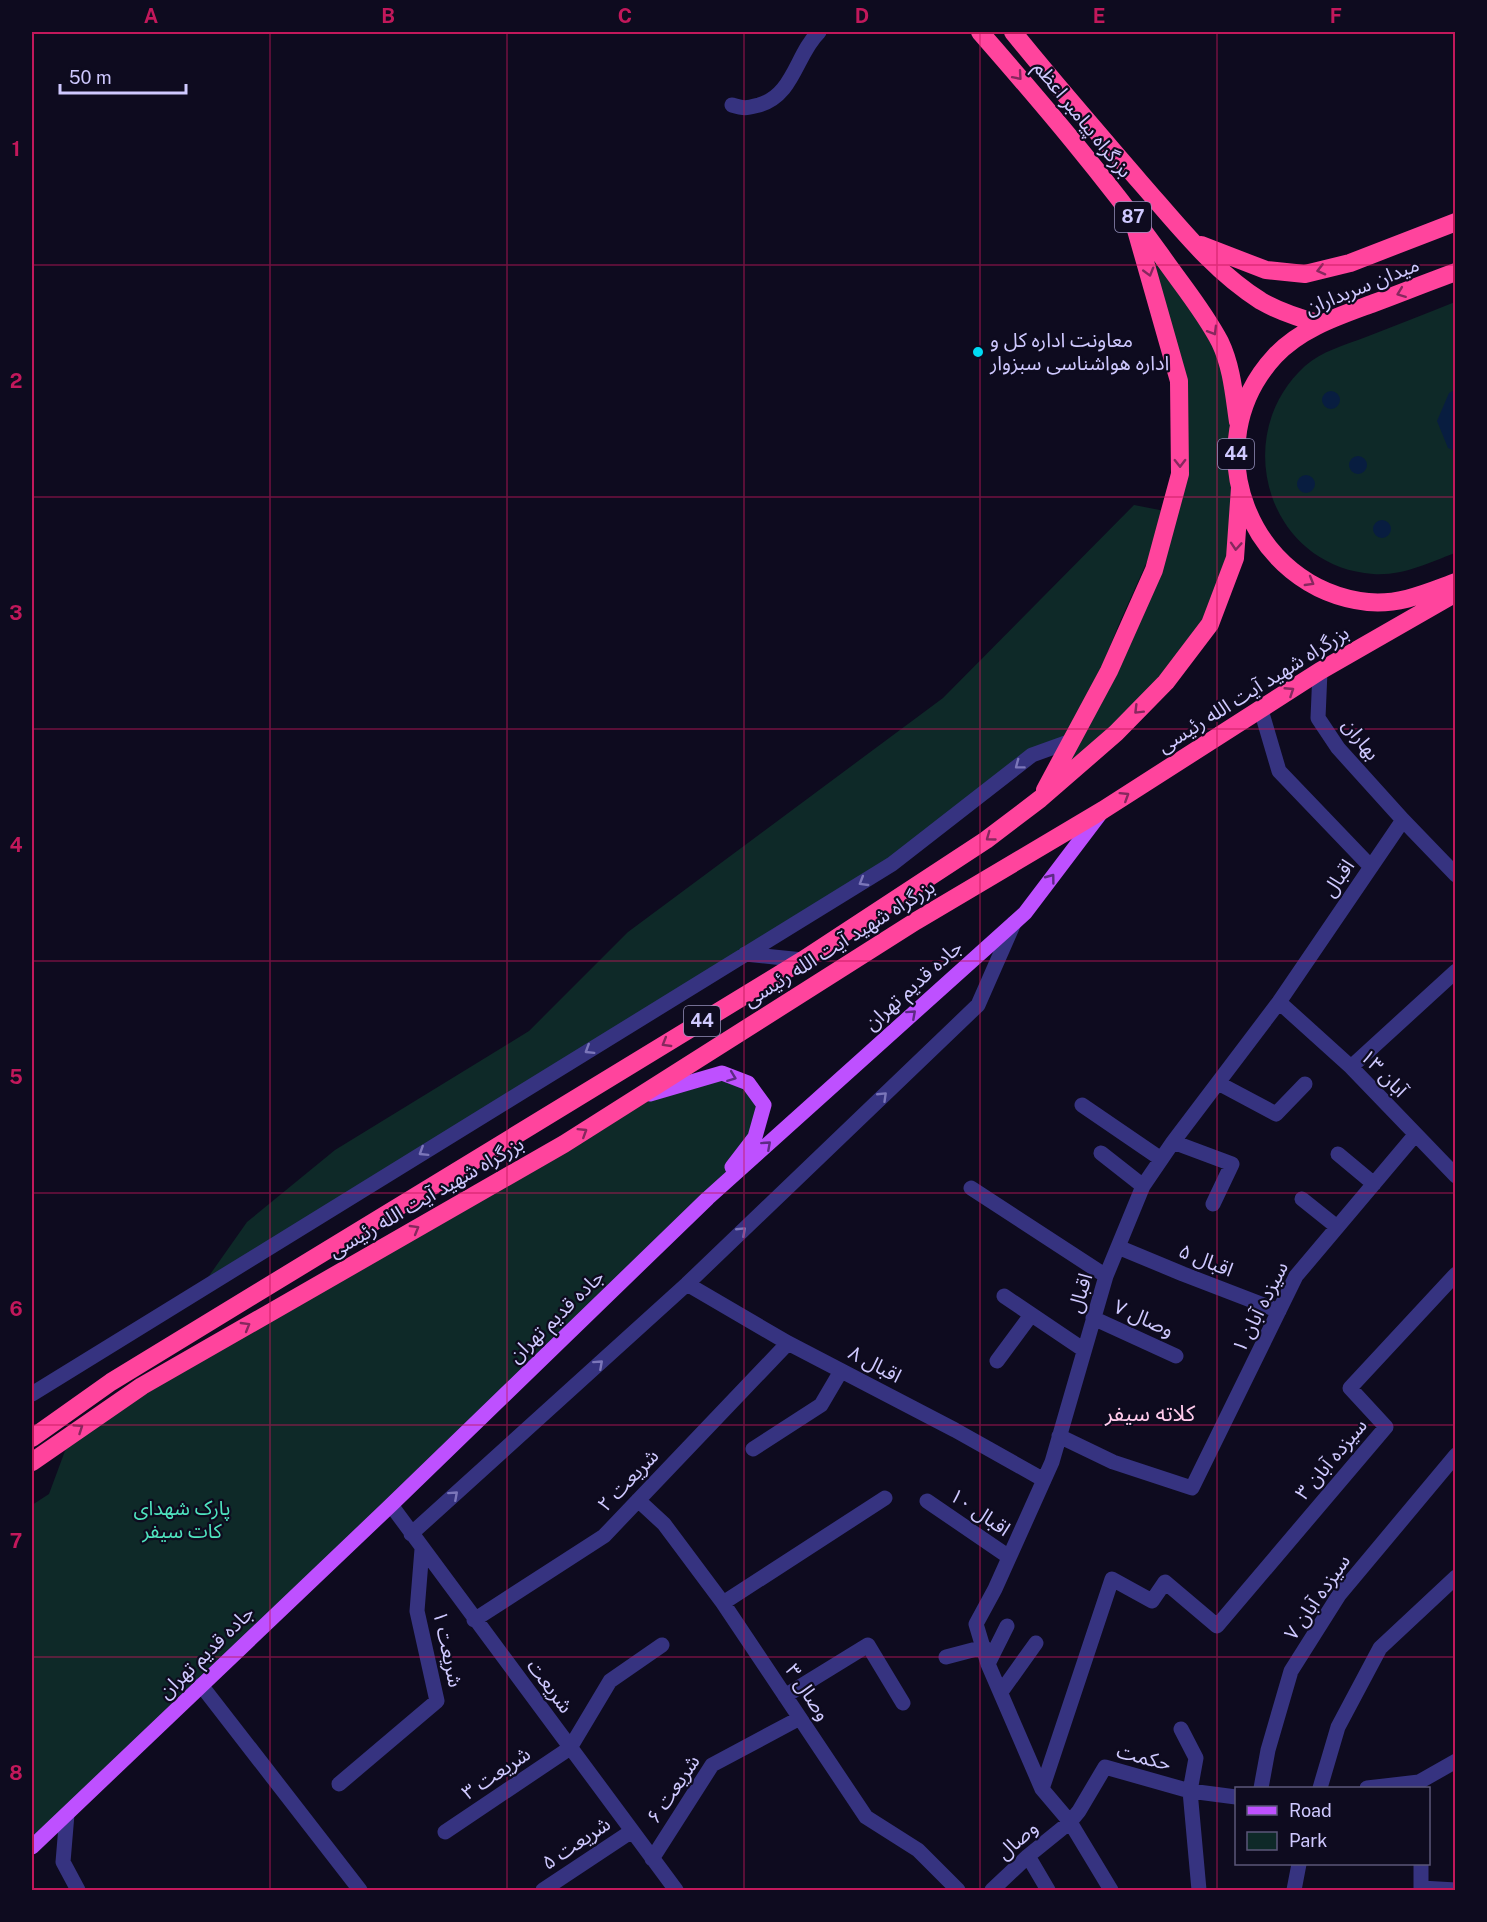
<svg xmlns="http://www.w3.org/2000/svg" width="1487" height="1922" viewBox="0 0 1487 1922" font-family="'Public Sans','Noto Sans Arabic',sans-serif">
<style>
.green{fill:#0e2928;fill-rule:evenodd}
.water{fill:#081d40}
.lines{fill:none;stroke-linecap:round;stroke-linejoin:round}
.minor{stroke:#363380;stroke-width:15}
.major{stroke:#be50ff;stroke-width:15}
.highway{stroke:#ff449d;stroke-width:18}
.oneway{stroke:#86285e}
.oneway2{stroke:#7b76b9}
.oneway3{stroke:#5d2a84}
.grid{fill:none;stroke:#c2185b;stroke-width:1.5;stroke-opacity:0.55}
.poi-dot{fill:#00dbf4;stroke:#0e0b1f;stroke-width:2}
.labels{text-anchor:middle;stroke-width:4.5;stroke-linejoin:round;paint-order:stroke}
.shield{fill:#0e0b1f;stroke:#9590bc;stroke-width:1.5}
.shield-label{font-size:18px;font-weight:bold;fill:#cfc9ff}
.street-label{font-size:20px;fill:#cfc9ff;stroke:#0e0b1f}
.poi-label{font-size:20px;fill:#cfc9ff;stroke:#0e0b1f;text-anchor:start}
.park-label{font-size:20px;fill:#4fe4bf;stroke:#0e0b1f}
.quarter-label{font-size:22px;fill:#ffcbec;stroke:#0e0b1f}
.neatline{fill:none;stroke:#c2185b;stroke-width:2}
.grid-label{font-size:20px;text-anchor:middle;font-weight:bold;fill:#c2185b}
</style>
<rect width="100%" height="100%" fill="#0e0b1f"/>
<!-- green -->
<path class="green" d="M 1132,216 L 1231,374 L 1235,558 L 1210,624 L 1060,783 L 1071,742 L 1032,755 L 892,864 L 197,1293 L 247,1222 L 335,1150 L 529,1031 L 628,932 L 943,698 L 1134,505 L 1170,512 L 1179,381 ZM 1167,517 L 1075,733 L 1119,624 Z
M 1455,302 L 1455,553 C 1428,563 1403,576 1373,574 C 1267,566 1229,435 1305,366 C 1322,351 1345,345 1366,337 C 1396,325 1426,314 1455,302 Z
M 722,1073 L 748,1083 L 764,1105 L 755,1137 L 708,1198 L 40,1839 L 32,1832 L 32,1505 L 49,1494 L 72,1432 L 636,1098 Z"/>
<!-- water -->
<path class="water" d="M 1455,390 L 1455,451 L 1448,448 L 1437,421 L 1449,393 Z
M1322 400a9 9 0 1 1 18 0a9 9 0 1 1-18 0Z
M1349 465a9 9 0 1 1 18 0a9 9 0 1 1-18 0Z
M1297 484a9 9 0 1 1 18 0a9 9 0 1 1-18 0Z
M1373 529a9 9 0 1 1 18 0a9 9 0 1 1-18 0Z"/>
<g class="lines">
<!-- minor -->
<path class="minor" d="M 732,105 C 745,109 747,108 759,105 C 794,95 796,54 819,32
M 1320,671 L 1318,718 L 1338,748 L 1403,820 L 1456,875
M 1261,710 L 1279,771 L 1371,867
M 745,954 L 803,960
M 1279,1002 L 1351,1067 L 1456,1176
M 1351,1067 L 1456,971
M 1218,1083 L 1276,1114 L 1305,1084
M 1082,1105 L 1161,1159
M 1173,1142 L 1232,1164 L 1213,1204
M 1101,1153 L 1143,1186
M 1338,1154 L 1374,1184
M 971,1188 L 1106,1276
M 1302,1199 L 1337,1227
M 1118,1247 L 1183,1274 L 1279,1311
M 687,1284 L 788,1343 L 955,1430 L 1044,1480
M 1004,1296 L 1084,1350
M 1093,1318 L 1176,1356
M 997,1361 L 1031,1315
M 32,1394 L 892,864 L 1032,755 L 1071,741
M 1059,1436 L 1113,1462 L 1192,1488 L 1296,1276 L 1415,1135
M 753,1449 L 821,1405 L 841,1371
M 638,1500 L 664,1524 L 723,1603 L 866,1817 L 918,1850 L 958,1890
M 927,1501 L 1009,1557
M 391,1505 L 676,1890
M 411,1534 L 687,1284 L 978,1005 L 1014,923
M 723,1603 L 885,1498
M 474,1620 L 604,1536 L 788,1343
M 946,1657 L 984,1647
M 988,1664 L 1007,1626
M 201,1685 L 360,1890
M 1001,1692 L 1036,1643
M 785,1696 L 868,1645 L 903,1703
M 1181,1729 L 1196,1758 L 1190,1791 L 1199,1890
M 339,1784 L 437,1701 L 417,1611 L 422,1549
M 1261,1788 L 1268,1750 L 1291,1671 L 1339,1595 L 1456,1455
M 1320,1788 L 1338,1727 L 1380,1648 L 1456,1577
M 1367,1788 L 1419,1782 L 1456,1761
M 1042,1789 L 1112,1579 L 1152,1601 L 1165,1582 L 1217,1626 L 1386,1427 L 1350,1388 L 1456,1274
M 67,1814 L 63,1862 L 78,1890
M 445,1832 L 570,1748 L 610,1681 L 662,1645
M 1028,1856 L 1048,1890
M 652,1859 L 712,1765 L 800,1718
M 1421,1864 L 1421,1888 L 1456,1890
M 543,1890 L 632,1831
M 992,1890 L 1028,1856 L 1070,1822 L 1079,1811 L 1105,1767 L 1190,1791 L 1236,1797
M 1111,1890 L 1070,1822 L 1042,1789 L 988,1664 L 976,1624 L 995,1589 L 1052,1462 L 1106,1276 L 1143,1186 L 1173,1142 L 1279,1002 L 1403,820
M 1294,1890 L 1299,1864"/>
<!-- major -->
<path class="major" d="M 650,1094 L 722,1073 L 748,1083 L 764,1105 L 755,1137 L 732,1167
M 32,1847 L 391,1505 L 708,1198 L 1025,913 L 1100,814"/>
<!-- highway -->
<path class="highway" d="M 980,32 C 1043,104 1105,177 1161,255 C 1181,284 1204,311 1220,342 C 1232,367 1234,395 1238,422
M 1013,32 C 1054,83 1097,132 1140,182 C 1177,224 1213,271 1261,301 C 1280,312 1299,318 1321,324
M 1201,245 L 1266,270 L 1305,274 L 1350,263 L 1456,222
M 1456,272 C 1428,282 1401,293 1374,303 C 1339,316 1301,328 1275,356 C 1193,444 1249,589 1368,602 C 1400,605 1426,593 1456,582
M 1045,790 L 1109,671 L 1154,570 L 1180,474 L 1179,381 L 1132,216
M 32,1438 L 111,1382 L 803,960 L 986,840 L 1040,799 L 1116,733 L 1166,682 L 1210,624 L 1235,558 L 1240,488
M 32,1462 L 142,1386 L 564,1144 L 916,921 L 1103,810 L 1320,671 L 1456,593"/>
</g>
<!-- one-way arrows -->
<defs><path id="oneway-chevron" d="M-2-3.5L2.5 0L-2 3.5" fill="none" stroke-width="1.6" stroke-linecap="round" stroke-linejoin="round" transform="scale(1.5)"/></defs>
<g class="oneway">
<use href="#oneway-chevron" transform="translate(1018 76) rotate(49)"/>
<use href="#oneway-chevron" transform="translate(1321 270) rotate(166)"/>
<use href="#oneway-chevron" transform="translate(1149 272) rotate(74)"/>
<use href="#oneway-chevron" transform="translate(1401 293) rotate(159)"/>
<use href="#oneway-chevron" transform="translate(1213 331) rotate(59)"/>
<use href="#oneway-chevron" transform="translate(1180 463) rotate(89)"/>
<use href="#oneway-chevron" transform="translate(1236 546) rotate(94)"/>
<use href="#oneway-chevron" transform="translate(1310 582) rotate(30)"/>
<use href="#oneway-chevron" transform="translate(1290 691) rotate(-33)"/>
<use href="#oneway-chevron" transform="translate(1138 710) rotate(135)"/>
<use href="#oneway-chevron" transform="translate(1125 796) rotate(-32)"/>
<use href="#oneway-chevron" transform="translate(990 837) rotate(144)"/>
<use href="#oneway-chevron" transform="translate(666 1043) rotate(149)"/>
<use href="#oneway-chevron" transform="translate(583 1132) rotate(-32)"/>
<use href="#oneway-chevron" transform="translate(415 1229) rotate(-30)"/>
<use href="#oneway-chevron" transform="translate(246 1326) rotate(-30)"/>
<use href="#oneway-chevron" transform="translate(79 1428) rotate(-34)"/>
</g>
<g class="oneway2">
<use href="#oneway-chevron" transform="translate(1019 765) rotate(143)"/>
<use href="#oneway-chevron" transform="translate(863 882) rotate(149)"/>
<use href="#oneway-chevron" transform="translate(589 1050) rotate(148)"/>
<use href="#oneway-chevron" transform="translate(883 1096) rotate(-44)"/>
<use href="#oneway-chevron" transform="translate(423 1152) rotate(148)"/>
<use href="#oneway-chevron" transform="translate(742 1231) rotate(-44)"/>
<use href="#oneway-chevron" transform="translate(599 1364) rotate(-42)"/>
<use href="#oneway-chevron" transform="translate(454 1495) rotate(-42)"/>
</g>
<g class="oneway3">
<use href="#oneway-chevron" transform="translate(1051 878) rotate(-53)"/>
<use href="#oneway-chevron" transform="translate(912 1014) rotate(-42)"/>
<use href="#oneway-chevron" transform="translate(732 1077) rotate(21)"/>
<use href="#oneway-chevron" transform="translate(767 1145) rotate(-42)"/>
</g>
<!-- grid -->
<path class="grid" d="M 270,32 L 270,1890M 507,32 L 507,1890M 744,32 L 744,1890M 980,32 L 980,1890M 1217,32 L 1217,1890M 32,265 L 1456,265M 32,497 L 1456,497M 32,729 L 1456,729M 32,961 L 1456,961M 32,1193 L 1456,1193M 32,1425 L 1456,1425M 32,1657 L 1456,1657"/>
<!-- markers -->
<circle class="poi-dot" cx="978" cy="352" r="6"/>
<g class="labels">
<!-- shield labels -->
<g class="shield">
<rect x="1115" y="202" width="36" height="30" rx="4.5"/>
<rect x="1218" y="439" width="36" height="30" rx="4.5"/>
<rect x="684" y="1006" width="36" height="30" rx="4.5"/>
</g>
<g class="shield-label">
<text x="1133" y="223">87</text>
<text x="1236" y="460">44</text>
<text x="702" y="1027">44</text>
</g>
<!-- street labels -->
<g class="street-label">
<text transform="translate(1083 119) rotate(51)" y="7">بزرگراه پیامبر اعظم</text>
<text transform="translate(1362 286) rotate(-22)" y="7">میدان سربداران</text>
<text transform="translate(1253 689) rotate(-32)" y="7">بزرگراه شهید آیت الله رئیسی</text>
<text transform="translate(1361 739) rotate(52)" y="7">بهاران</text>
<text transform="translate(1338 878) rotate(-56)" y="7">اقبال</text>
<text transform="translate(839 943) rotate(-32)" y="7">بزرگراه شهید آیت الله رئیسی</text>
<text transform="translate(913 985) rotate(-42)" y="7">جاده قدیم تهران</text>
<text transform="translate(1384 1073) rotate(46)" y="7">۱۳ آبان</text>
<text transform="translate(426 1197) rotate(-30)" y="7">بزرگراه شهید آیت الله رئیسی</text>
<text transform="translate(1206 1260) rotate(22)" y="7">اقبال ۵</text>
<text transform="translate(1080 1293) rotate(-73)" y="7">اقبال</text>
<text transform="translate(1260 1307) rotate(-63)" y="7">سیزده آبان ۱</text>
<text transform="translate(556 1316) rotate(-44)" y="7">جاده قدیم تهران</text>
<text transform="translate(1144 1318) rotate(24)" y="7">وصال ۷</text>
<text transform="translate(875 1364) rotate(28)" y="7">اقبال ۸</text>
<text transform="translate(1331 1459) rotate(-50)" y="7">سیزده آبان ۳</text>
<text transform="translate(628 1480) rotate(-46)" y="7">شریعت ۲</text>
<text transform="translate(980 1512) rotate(34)" y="7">اقبال ۱۰</text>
<text transform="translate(1317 1597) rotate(-55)" y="7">سیزده آبان ۷</text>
<text transform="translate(448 1649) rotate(78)" y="7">شریعت ۱</text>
<text transform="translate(206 1652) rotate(-44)" y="7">جاده قدیم تهران</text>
<text transform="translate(550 1686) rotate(53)" y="7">شریعت</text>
<text transform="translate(808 1692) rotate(56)" y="7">وصال ۳</text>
<text transform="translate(1144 1757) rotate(14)" y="7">حکمت</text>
<text transform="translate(496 1773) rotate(-34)" y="7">شریعت ۳</text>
<text transform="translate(673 1789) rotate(-56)" y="7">شریعت ۶</text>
<text transform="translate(1017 1840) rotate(-42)" y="7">وصال</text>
<text transform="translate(576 1843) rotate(-34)" y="7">شریعت ۵</text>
</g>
<!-- poi labels -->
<g class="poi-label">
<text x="990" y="347">معاونت اداره کل و<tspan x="990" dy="23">اداره هواشناسی سبزوار</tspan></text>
</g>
<!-- park labels -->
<g class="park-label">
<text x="182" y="1515">پارک شهدای<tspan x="182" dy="23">کات سیفر</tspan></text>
</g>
<!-- quarter labels -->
<g class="quarter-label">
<text x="1150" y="1421">کلاته سیفر</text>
</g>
</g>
<!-- border -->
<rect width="1487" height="1922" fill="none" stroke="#0e0b1f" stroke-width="66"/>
<!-- legend -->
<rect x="1235" y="1787" width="195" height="78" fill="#0e0b1f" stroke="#5b5779" stroke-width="1.5"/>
<rect x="1247" y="1806" width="30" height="9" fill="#be50ff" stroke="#5b5779" stroke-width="1.5"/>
<text x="1289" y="1817" font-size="18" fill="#cfc9ff">Road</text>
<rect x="1247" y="1832" width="30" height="18" fill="#0e2928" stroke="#5b5779" stroke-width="1.5"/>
<text x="1289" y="1847" font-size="18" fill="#cfc9ff">Park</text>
<!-- scale -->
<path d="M60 84v9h126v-9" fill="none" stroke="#cfc9ff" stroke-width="3"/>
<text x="69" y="84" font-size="18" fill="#cfc9ff" stroke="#0e0b1f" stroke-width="4.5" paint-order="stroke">50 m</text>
<rect x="33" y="33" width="1421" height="1856" class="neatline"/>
<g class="grid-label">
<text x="151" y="23">A</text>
<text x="388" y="23">B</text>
<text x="625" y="23">C</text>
<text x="862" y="23">D</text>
<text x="1099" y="23">E</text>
<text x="1336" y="23">F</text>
<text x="16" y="156">1</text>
<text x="16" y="388">2</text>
<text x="16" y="620">3</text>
<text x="16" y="852">4</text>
<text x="16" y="1084">5</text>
<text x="16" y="1316">6</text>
<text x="16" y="1548">7</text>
<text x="16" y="1780">8</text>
</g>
</svg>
